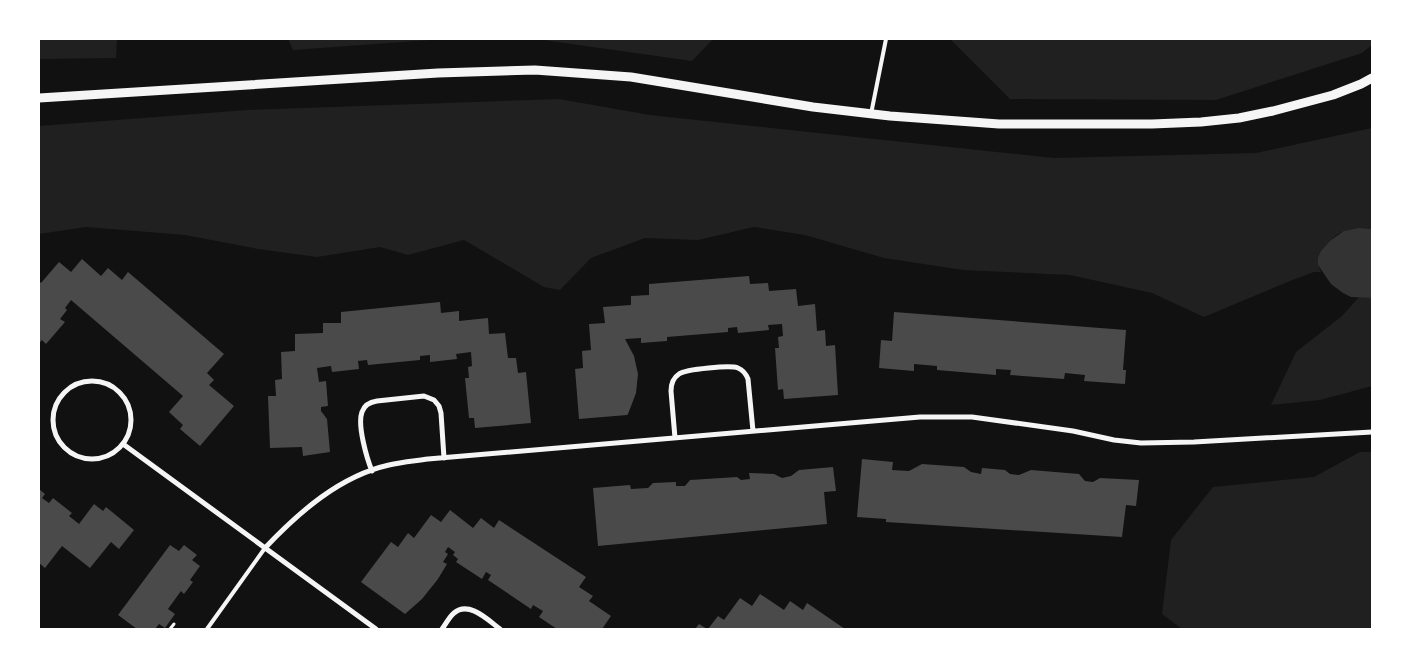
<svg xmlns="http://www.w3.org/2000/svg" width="1411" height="668" viewBox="0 0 1411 668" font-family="'Crimson Pro',serif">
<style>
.green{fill:#202020}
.water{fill:#333}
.building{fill:#4a4a4a}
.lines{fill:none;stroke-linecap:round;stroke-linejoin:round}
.path{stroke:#f5f5f5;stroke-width:3}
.service{stroke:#f5f5f5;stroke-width:4}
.minor{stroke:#f5f5f5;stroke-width:5}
.tertiary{stroke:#f5f5f5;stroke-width:9}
</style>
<rect width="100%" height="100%" fill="#111"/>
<!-- green -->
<path class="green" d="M 39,39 L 117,39 L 116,58 L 39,59 Z
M 288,39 L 444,39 L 293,50 Z
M 536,39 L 712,39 L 712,40 L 692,61 Z
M 950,39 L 1372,39 L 1372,45 L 1362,53 L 1216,100 L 1010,99 Z
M 559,99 L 650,115 L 1054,158 L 1256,153 L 1372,128 L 1372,229 C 1359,228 1340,229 1331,240 C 1326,246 1321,258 1318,265 L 1321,272 L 1314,272 L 1290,281 L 1204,317 L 1152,293 L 1070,275 L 963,270 L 884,258 L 805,235 L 754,227 L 698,240 L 645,238 L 591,258 L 560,290 L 544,287 L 464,240 L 408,255 L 380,247 L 317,257 L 258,249 L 185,235 L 86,227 L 39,234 L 39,126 L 247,110 Z
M 1359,297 L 1372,298 L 1372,386 L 1320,400 L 1271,405 L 1296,352 L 1342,316 Z
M 1360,452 L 1372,452 L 1372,629 L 1182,629 L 1162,614 L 1171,540 L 1213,487 L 1314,477 Z"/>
<!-- water -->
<path class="water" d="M 1359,228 L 1372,229 L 1372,298 L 1351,297 L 1343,293 L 1331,284 L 1318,265 L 1318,258 L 1321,251 L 1331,240 L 1344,231 Z"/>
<!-- building -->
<path class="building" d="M 82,259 L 101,276 L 108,268 L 122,280 L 128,272 L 224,354 L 207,373 L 214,380 L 209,385 L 234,406 L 200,446 L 180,429 L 183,425 L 169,412 L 183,396 L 71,300 L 65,308 L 67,310 L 60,319 L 65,322 L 46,344 L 42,340 L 39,343 L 39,281 L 41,283 L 59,262 L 71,272 Z
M 749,276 L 750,284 L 768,283 L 769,291 L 796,289 L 798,306 L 815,304 L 817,331 L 825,330 L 826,346 L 835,345 L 838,395 L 784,399 L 783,389 L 778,390 L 775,348 L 779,348 L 778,337 L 783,336 L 782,324 L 768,325 L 769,330 L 738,333 L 737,327 L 728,328 L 728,332 L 667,337 L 667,341 L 641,343 L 641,338 L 625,339 L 634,356 L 638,374 L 636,393 L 628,414 L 627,415 L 579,419 L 575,369 L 583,368 L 582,351 L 591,350 L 589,324 L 605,323 L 603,307 L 631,305 L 631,296 L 649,295 L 649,284 Z
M 440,302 L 441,313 L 459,311 L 459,321 L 488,318 L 489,334 L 505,333 L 508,358 L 516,358 L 518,373 L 526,372 L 531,423 L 475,428 L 474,418 L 469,418 L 465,378 L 469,378 L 468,367 L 472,366 L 471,352 L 456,354 L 457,359 L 430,362 L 430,355 L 420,356 L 420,360 L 368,365 L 367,360 L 358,361 L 359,369 L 332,372 L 331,366 L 317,368 L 319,382 L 326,381 L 328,406 L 321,407 L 321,411 L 327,419 L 330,452 L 303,456 L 302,447 L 270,448 L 268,396 L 276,396 L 275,380 L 282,379 L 281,352 L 295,351 L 295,334 L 323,333 L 323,323 L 341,323 L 341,312 Z
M 894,312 L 1126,330 L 1123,370 L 1126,370 L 1125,384 L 1084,381 L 1085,375 L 1065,373 L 1064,379 L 1010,375 L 1011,370 L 996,369 L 996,375 L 937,370 L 937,366 L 914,364 L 914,371 L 879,368 L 881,340 L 892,341 Z
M 862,459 L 893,462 L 892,470 L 909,471 L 922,464 L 964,467 L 971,472 L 981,474 L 982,468 L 1005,470 L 1010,474 L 1019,475 L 1031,470 L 1079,474 L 1085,481 L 1093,482 L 1100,478 L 1139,480 L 1136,506 L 1126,505 L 1122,537 L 886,522 L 886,519 L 857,517 Z
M 833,467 L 836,491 L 824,492 L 827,524 L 598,546 L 593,488 L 630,485 L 631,489 L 648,488 L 653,483 L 676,482 L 676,486 L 685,486 L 690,480 L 737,477 L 741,480 L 750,479 L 749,473 L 774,474 L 782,478 L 791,476 L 799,470 Z
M 39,489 L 45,494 L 42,498 L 49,503 L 53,498 L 72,513 L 69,516 L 79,524 L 94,504 L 103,511 L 106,507 L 134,530 L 119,549 L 111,542 L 90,568 L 62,546 L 45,568 L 39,563 Z
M 450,510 L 473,528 L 481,518 L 494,528 L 499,520 L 586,577 L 579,587 L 593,596 L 589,601 L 611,616 L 602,629 L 557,629 L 539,617 L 543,611 L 533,605 L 531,609 L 488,580 L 491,575 L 486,572 L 482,579 L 456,562 L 458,559 L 453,555 L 455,552 L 448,547 L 445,552 L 448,554 L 443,562 L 447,564 L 438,579 L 422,599 L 405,614 L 361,582 L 391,542 L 398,547 L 408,533 L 414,538 L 431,515 L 441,522 Z
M 170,545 L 179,551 L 184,545 L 197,555 L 192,560 L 200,566 L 190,580 L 193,582 L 184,594 L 181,591 L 168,609 L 175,614 L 165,628 L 159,624 L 155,629 L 137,629 L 118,615 Z
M 760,594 L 784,610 L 790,601 L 803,610 L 807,603 L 845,629 L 708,629 L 718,616 L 724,620 L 740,598 L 752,606 Z
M 699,624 L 707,629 L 695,629 Z"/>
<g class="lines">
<!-- path -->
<path class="path" d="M 170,629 L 174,624"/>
<!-- service -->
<path class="service" d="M 871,114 L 886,39
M 207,629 L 265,548"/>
<!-- minor -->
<path class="minor" d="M53 420a39 39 0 1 1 78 0a39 39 0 1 1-78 0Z
M 675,438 L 671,391 C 671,384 673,378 679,374 C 686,369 731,365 738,368 C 743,370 746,374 748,379 L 753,431
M 123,444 L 376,629
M 372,471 C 367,459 357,425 362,412 C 364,406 370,402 377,401 L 424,396 L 434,400 L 439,406 L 441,413 L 444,458
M 265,548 C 299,512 340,476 389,465 C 402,462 415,461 428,459 L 920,417 L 972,417 L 1073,431 L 1114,440 L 1141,443 L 1194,442 L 1372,432
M 442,629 C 446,624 449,617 454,613 C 469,600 489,621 500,629"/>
<!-- tertiary -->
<path class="tertiary" d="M 39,98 L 438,73 L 535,70 L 631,77 L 813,107 L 890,116 L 999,124 L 1152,124 L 1201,122 L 1239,118 L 1273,111 L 1333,95 L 1361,84 L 1372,78"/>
</g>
<!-- border -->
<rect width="1411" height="668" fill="none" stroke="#ffffff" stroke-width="80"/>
</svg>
